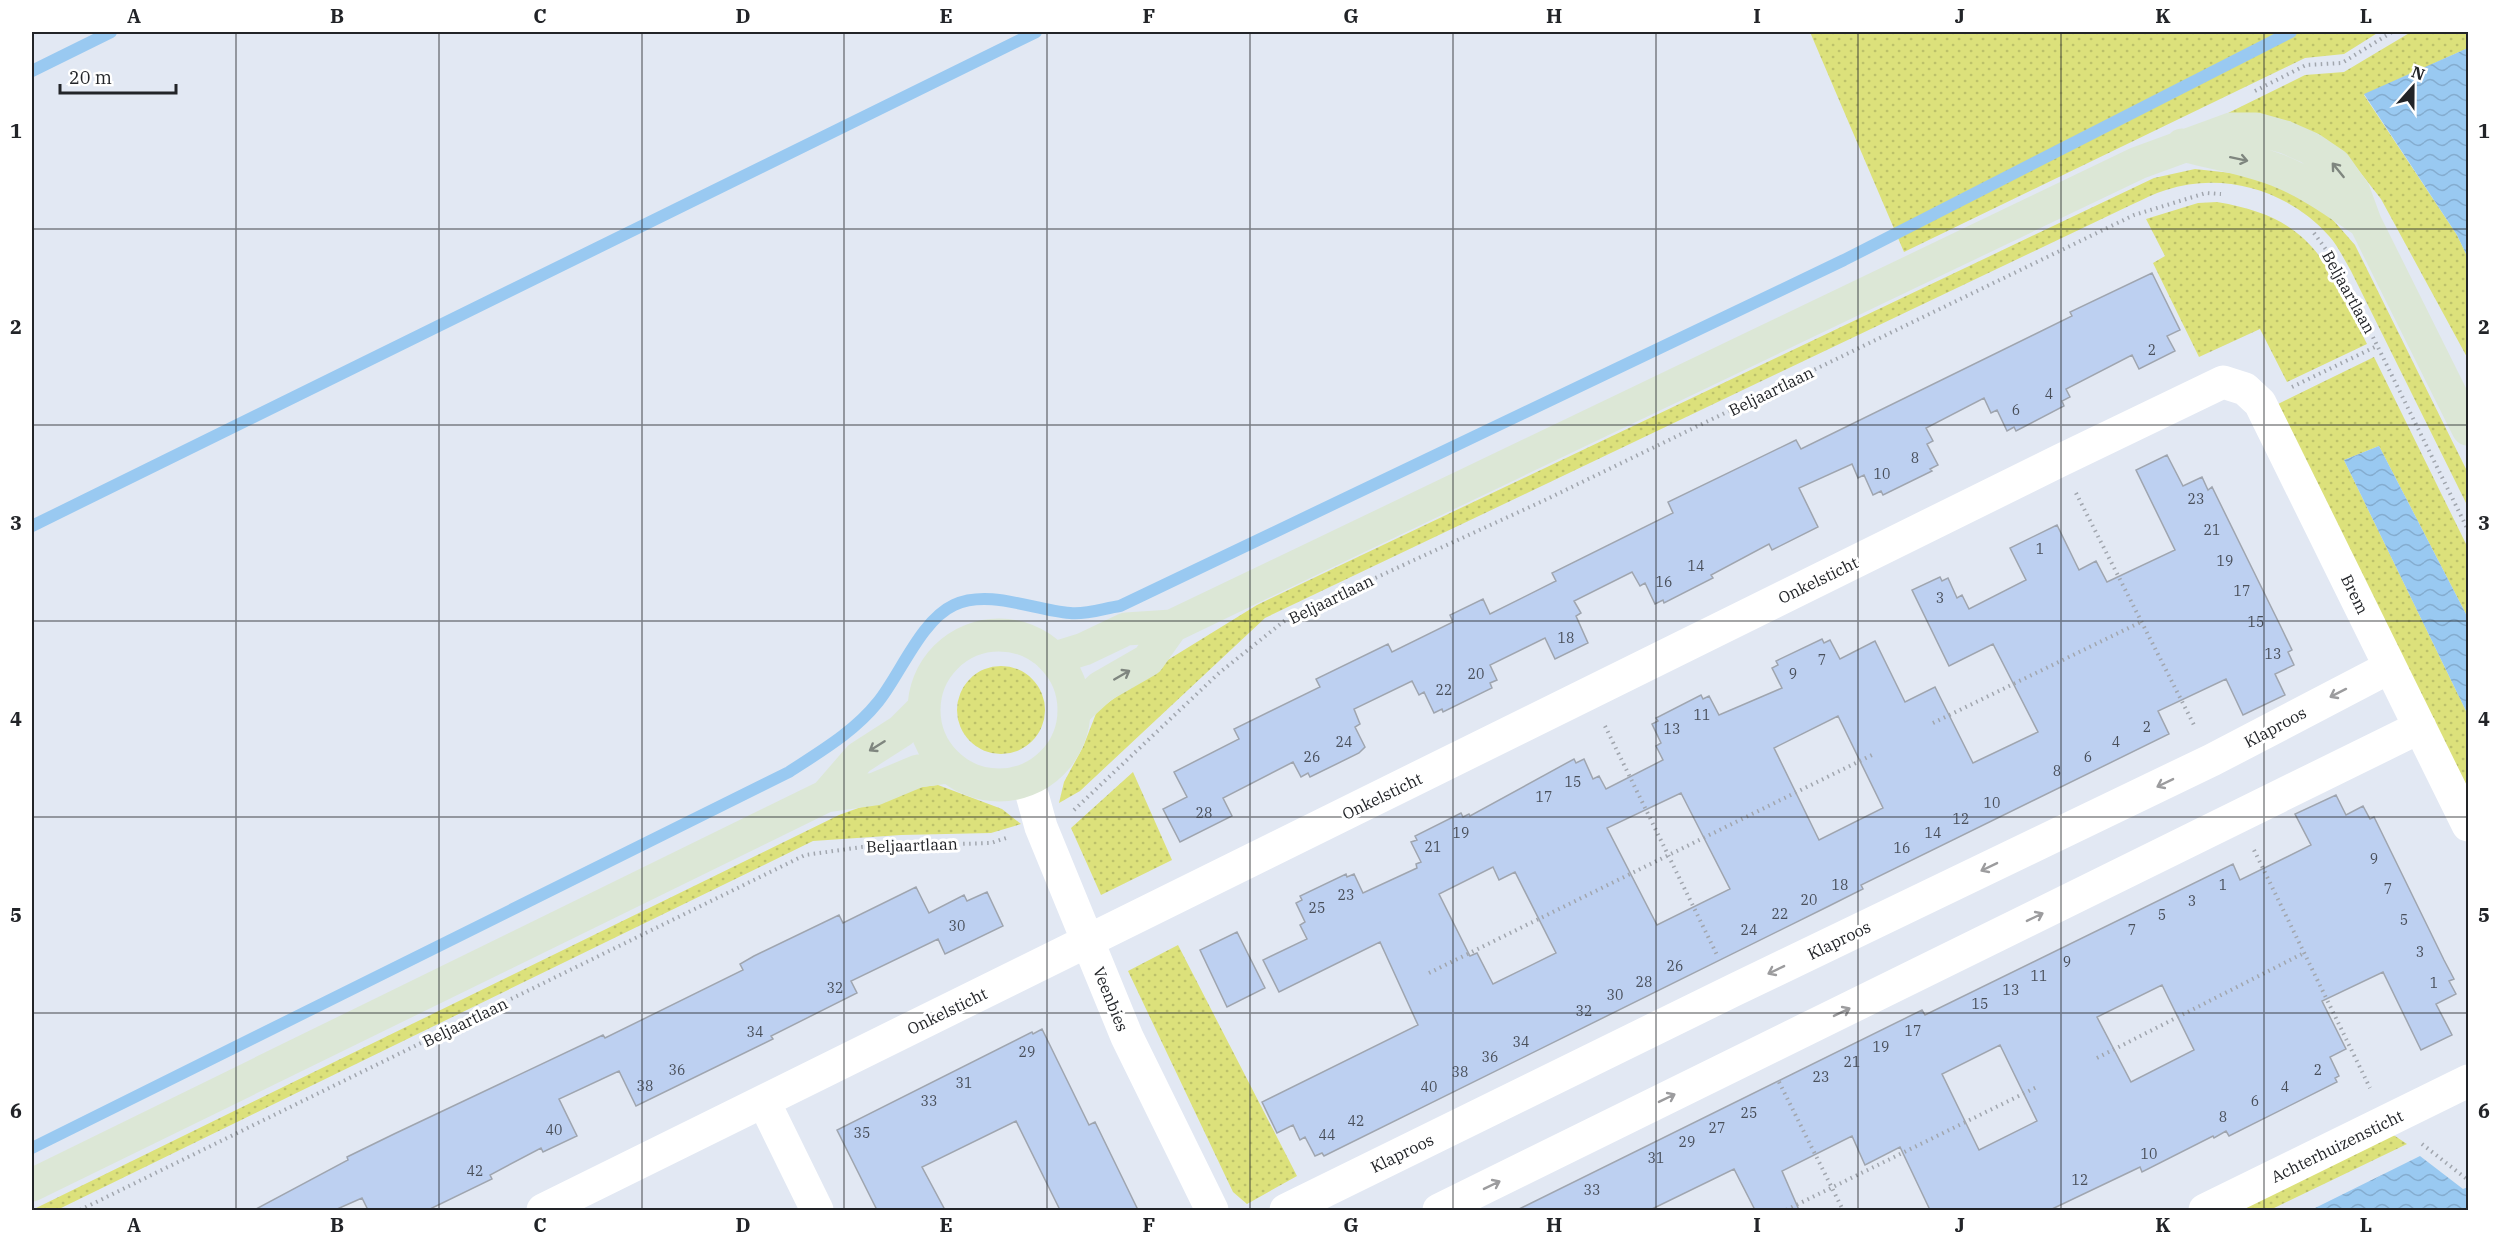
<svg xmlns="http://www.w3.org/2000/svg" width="2500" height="1242" viewBox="0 0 2500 1242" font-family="'IBM Plex Serif',serif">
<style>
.grass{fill:url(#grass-dots)}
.water{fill:url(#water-waves)}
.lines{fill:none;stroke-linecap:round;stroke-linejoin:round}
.stream{stroke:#99c9f1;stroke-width:12}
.building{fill:#bdd0f1;stroke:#9fa5af;stroke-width:1.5;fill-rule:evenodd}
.path{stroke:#a1a6ae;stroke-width:4;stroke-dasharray:1.5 4.5;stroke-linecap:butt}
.street{stroke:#fff;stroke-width:33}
.secondary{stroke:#dce7d6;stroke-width:33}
.oneway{stroke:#7f867f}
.oneway2{stroke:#9c9c9e}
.grid{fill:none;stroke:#222428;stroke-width:1.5;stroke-opacity:0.55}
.labels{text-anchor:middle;stroke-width:6;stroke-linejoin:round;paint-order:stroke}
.number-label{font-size:14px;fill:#494f5a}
.street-label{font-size:16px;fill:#222428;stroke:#fff}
.neatline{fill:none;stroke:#222428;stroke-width:2}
.grid-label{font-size:20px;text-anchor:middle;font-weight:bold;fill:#222428}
</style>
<defs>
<pattern id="grass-dots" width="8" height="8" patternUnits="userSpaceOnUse" patternTransform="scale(1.5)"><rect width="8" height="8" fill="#dce17b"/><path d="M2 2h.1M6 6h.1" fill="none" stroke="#bcc16a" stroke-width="1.8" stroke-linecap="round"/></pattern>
<pattern id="water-waves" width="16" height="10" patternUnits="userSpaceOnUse" patternTransform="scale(1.5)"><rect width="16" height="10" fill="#99c9f1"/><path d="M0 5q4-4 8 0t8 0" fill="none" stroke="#84accf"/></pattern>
</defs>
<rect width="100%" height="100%" fill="#e2e8f3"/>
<!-- grass -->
<path class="grass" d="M 1810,32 L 2379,32 L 2344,54 L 2305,58 L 1904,252 Z
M 2411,32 L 2468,32 L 2468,48 L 2364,95 L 2457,235 L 2468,258 L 2468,359 L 2381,199 L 2349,158 L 2226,114 L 2305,75 L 2344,72 Z
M 2195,169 L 2240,174 L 2285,187 L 2326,212 L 2355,245 L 2468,473 L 2468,507 L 2351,271 C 2344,259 2338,246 2329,236 C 2289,191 2224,171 2166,190 C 2155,193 2144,199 2133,204 L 1265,618 L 1080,791 L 1059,803 L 1064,782 L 1083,747 L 1097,711 L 1158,666 L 1257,605 L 2154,178 Z
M 2217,202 C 2315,218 2327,264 2367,344 L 2287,382 L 2260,329 L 2199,357 L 2153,263 L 2165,256 L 2146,219 L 2198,203 Z
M 2374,357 L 2468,548 L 2468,618 L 2379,446 L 2344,460 L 2468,715 L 2468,791 L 2278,404 Z
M957 710a44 44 0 1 1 88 0a44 44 0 1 1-88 0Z
M 1133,772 L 1172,860 L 1101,895 L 1071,828 Z
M 938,785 L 1002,809 L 1021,824 L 991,833 L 901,835 L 813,841 L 57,1210 L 32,1210 L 839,815 L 914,788 Z
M 1178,945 L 1297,1176 L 1247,1204 L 1233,1192 L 1128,971 Z
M 2392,1134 L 2407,1144 L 2270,1210 L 2239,1210 Z"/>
<!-- water -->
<path class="water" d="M 2468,48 L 2468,258 L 2457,235 L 2364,94 Z
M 2379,446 L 2468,618 L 2468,715 L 2344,460 Z
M 2420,1156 L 2463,1189 L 2468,1187 L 2468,1210 L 2311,1210 Z"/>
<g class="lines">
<!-- stream -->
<path class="stream" d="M 32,71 L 111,32
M 32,526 L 1036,32
M 32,1148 L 789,772 C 821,751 854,732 878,702 C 900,675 921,620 954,605 C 989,589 1033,610 1070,613 C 1086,615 1105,608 1120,606 L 1844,260 L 2291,32"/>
</g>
<!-- building -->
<path class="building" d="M 2152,273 L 2180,330 L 2167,336 L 2175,351 L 2139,369 L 2132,355 L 2066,389 L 2070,397 L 2062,401 L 2064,406 L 2016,431 L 2014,427 L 2007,431 L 1997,410 L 1991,413 L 1984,398 L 1926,428 L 1933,441 L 1927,444 L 1938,465 L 1930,469 L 1932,471 L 1883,495 L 1881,491 L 1873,495 L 1864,475 L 1858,478 L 1852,464 L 1799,488 L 1818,527 L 1772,550 L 1769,544 L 1711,575 L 1713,578 L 1664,603 L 1663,600 L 1655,604 L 1645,583 L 1640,586 L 1632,572 L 1574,601 L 1581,613 L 1576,616 L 1588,643 L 1555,659 L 1545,638 L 1490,665 L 1497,680 L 1490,683 L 1492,688 L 1443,712 L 1442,709 L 1434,713 L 1424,692 L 1419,695 L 1412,681 L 1354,709 L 1360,724 L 1355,727 L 1365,747 L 1359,753 L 1310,777 L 1308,773 L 1301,777 L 1293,762 L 1223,798 L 1232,816 L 1180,842 L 1163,809 L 1187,797 L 1174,772 L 1239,739 L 1234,729 L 1320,687 L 1316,679 L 1388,644 L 1392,652 L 1453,622 L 1450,615 L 1483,599 L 1490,614 L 1556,581 L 1552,573 L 1673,513 L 1668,502 L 1796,440 L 1801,449 L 2072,316 L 2070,312 Z
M 2167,455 L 2183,486 L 2202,477 L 2208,490 L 2212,487 L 2280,625 L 2292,650 L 2288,652 L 2294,665 L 2275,674 L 2285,695 L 2243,715 L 2226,679 L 2158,711 L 2169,734 L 1861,885 L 1863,889 L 1829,906 L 1324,1156 L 1322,1153 L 1315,1156 L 1305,1137 L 1300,1140 L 1293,1125 L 1277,1133 L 1262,1102 L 1418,1025 L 1380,942 L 1279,992 L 1263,960 L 1307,939 L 1300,925 L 1305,922 L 1296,903 L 1302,900 L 1300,896 L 1346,874 L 1347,877 L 1354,874 L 1363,893 L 1417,868 L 1416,864 L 1421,862 L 1411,842 L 1417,840 L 1415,836 L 1461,813 L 1463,817 L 1469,814 L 1470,816 L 1574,759 L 1576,763 L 1584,759 L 1593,779 L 1599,776 L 1606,789 L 1663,760 L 1656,746 L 1661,743 L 1652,724 L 1658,721 L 1656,718 L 1701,695 L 1703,699 L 1709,696 L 1719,715 L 1782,688 L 1772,668 L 1778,665 L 1776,661 L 1822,639 L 1824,643 L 1830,640 L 1840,659 L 1875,641 L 1905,702 L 1935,687 L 1973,763 L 2038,732 L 1993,644 L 1949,666 L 1912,590 L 1940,577 L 1942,581 L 1948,578 L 1957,598 L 1962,595 L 1969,609 L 2026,580 L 2010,548 L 2057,525 L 2079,570 L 2096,561 L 2107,582 L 2175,550 L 2136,470 ZM 1838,716 L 1883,808 L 1819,840 L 1774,748 ZM 1681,793 L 1730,889 L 1657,925 L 1607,828 ZM 1493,867 L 1499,880 L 1515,872 L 1556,953 L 1493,984 L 1477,953 L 1470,956 L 1439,894 Z
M 2336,795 L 2346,815 L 2363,806 L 2370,819 L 2374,817 L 2444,960 L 2454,979 L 2449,981 L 2456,994 L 2436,1004 L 2452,1035 L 2421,1050 L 2383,972 L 2322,1001 L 2346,1049 L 2330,1057 L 2339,1076 L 2335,1078 L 2337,1082 L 2229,1136 L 2226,1131 L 2214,1138 L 2213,1136 L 2142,1172 L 2140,1167 L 2136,1169 L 2050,1210 L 1930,1210 L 1900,1147 L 1865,1165 L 1852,1136 L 1782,1171 L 1799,1210 L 1755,1210 L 1734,1169 L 1650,1210 L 1517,1210 L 1922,1010 L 1925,1015 L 2233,864 L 2240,880 L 2311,845 L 2295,814 ZM 2162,985 L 2194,1050 L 2131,1082 L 2097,1017 ZM 2000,1045 L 2037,1121 L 1979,1150 L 1942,1074 Z
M 916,887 L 929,913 L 964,895 L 967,901 L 987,892 L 1003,926 L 945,954 L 938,939 L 851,981 L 857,993 L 771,1036 L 773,1039 L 636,1106 L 619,1071 L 559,1099 L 577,1136 L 543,1152 L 541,1148 L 490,1175 L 492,1179 L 428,1210 L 368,1210 L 362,1198 L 335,1210 L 254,1210 L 348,1160 L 347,1157 L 394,1134 L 603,1035 L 605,1038 L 743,970 L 740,964 L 754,956 L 839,915 L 843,923 Z
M 1237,932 L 1265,988 L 1227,1007 L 1200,950 Z
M 1042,1029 L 1089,1125 L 1095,1122 L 1138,1210 L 1060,1210 L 1016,1121 L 922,1167 L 945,1210 L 877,1210 L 837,1130 L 1032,1032 L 1033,1034 Z"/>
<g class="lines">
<!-- path -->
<path class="path" d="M 2255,91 L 2306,65 L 2342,63 L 2392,32
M 2314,233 L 2338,266 L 2468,530
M 2292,387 L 2377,346
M 2076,493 L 2195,727
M 1933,723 L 2141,622
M 1605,726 L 1718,957
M 1074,810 L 1219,673 L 1288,618 L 1545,500 L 2134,215 L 2206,193 L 2221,194
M 2254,850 L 2370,1088
M 1429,973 L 1872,755
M 2097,1058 L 2304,953
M 1779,1082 L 1843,1210
M 2422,1144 L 2468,1180
M 80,1210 L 805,855 L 862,847 L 991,843 L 1006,838
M 1786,1210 L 2037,1087"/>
<!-- street -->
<path class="street" d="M 1028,780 L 1041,827 L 1127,1037 L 1212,1210
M 764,1102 L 817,1210
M 543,1210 L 2059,461 L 2223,382 L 2245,389 L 2260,403 L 2468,825
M 1286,1210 L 1734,990 L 2212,760 L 2390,667
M 1439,1210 L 2420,727
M 2205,1210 L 2468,1081"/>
<!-- secondary -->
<path class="secondary" d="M 2182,145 C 2214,153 2246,158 2277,170 C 2308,182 2337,203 2365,222
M924 710a75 75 0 1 1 150 0a75 75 0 1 1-150 0Z
M 1055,658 L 1084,649 L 1126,629 L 1172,626 L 2138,163 L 2231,129 L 2256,129 L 2285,137 L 2310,148 L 2335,165 L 2354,192 L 2365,222 L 2468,429
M 1076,710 L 1101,687 L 1148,660 L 1172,626
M 826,796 L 859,758 L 901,731 L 922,710
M 32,1185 L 826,796 L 875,789 L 918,771 L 949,767"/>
</g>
<!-- one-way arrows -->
<defs><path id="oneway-shaft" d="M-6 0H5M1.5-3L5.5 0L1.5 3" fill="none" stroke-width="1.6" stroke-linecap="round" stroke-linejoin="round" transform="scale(1.5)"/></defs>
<g class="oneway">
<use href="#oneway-shaft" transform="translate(2239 159) rotate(12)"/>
<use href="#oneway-shaft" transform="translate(2338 170) rotate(-129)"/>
<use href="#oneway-shaft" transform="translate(1122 675) rotate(-30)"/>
<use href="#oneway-shaft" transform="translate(877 746) rotate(148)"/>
</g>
<g class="oneway2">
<use href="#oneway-shaft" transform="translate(2338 693) rotate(153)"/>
<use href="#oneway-shaft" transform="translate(2165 783) rotate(154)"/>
<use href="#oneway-shaft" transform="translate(1989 867) rotate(154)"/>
<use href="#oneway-shaft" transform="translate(2035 917) rotate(-26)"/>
<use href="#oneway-shaft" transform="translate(1776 970) rotate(154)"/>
<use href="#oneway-shaft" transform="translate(1842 1012) rotate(-26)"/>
<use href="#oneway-shaft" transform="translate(1667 1098) rotate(-26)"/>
<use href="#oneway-shaft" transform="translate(1492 1185) rotate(-26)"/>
</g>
<!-- grid -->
<path class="grid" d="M 236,32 L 236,1210M 439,32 L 439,1210M 642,32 L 642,1210M 844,32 L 844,1210M 1047,32 L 1047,1210M 1250,32 L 1250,1210M 1453,32 L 1453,1210M 1656,32 L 1656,1210M 1858,32 L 1858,1210M 2061,32 L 2061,1210M 2264,32 L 2264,1210M 32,229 L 2468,229M 32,425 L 2468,425M 32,621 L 2468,621M 32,817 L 2468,817M 32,1013 L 2468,1013"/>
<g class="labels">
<!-- number labels -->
<g class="number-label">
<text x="2152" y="355">2</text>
<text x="2049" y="399">4</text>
<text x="2016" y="415">6</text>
<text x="1915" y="463">8</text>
<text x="1882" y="479">10</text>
<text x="2196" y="504">23</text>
<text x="2212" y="535">21</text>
<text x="2040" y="554">1</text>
<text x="2225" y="566">19</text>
<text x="1696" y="571">14</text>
<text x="1664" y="587">16</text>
<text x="2242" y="596">17</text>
<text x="1940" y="603">3</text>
<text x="2256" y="627">15</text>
<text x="1566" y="643">18</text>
<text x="2273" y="659">13</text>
<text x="1822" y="665">7</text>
<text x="1476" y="679">20</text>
<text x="1793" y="679">9</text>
<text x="1444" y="695">22</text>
<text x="1702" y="720">11</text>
<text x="2147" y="732">2</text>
<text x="1672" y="734">13</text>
<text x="1344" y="747">24</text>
<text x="2116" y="747">4</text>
<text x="1312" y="762">26</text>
<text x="2088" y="762">6</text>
<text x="2057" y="776">8</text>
<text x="1573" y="787">15</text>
<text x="1544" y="802">17</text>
<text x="1992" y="808">10</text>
<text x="1204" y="818">28</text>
<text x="1961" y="824">12</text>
<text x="1461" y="838">19</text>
<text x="1933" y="838">14</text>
<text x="1433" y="852">21</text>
<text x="1902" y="853">16</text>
<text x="2374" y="864">9</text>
<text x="1840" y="890">18</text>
<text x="2223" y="890">1</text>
<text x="2388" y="894">7</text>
<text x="1346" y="900">23</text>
<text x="1809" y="905">20</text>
<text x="2192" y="906">3</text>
<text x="1317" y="913">25</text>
<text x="1780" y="919">22</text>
<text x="2162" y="920">5</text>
<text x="2404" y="925">5</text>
<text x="957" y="931">30</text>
<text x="1749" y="935">24</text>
<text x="2132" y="935">7</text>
<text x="2420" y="957">3</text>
<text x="2067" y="967">9</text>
<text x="1675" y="971">26</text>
<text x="2039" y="981">11</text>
<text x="1644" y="987">28</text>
<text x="2434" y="988">1</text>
<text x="835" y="993">32</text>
<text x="2011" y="995">13</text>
<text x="1615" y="1000">30</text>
<text x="1980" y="1009">15</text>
<text x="1584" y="1016">32</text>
<text x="1913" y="1036">17</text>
<text x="755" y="1037">34</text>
<text x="1521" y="1047">34</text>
<text x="1881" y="1052">19</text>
<text x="1027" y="1057">29</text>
<text x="1490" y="1062">36</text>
<text x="1852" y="1067">21</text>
<text x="677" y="1075">36</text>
<text x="2318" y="1075">2</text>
<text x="1460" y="1077">38</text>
<text x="1821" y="1082">23</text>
<text x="964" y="1088">31</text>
<text x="645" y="1091">38</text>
<text x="1429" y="1092">40</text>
<text x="2285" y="1092">4</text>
<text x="929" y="1106">33</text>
<text x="2255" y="1106">6</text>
<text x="1749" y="1118">25</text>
<text x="2223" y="1122">8</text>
<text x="1356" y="1126">42</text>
<text x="1717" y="1133">27</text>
<text x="554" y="1135">40</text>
<text x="862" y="1138">35</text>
<text x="1327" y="1140">44</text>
<text x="1687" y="1147">29</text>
<text x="2149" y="1159">10</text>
<text x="1656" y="1163">31</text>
<text x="475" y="1176">42</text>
<text x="2080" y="1185">12</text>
<text x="1592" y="1195">33</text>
</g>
<!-- street labels -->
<g class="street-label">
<text transform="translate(2349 292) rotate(61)" y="6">Beljaartlaan</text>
<text transform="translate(1771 391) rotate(-26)" y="6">Beljaartlaan</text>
<text transform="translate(1818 580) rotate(-26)" y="6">Onkelsticht</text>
<text transform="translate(2355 594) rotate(64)" y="6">Brem</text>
<text transform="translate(1331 599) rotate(-26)" y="6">Beljaartlaan</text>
<text transform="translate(2275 727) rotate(-28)" y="6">Klaproos</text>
<text transform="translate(1382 796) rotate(-26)" y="6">Onkelsticht</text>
<text transform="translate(912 845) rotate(-2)" y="6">Beljaartlaan</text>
<text transform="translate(1839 940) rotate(-26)" y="6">Klaproos</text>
<text transform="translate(1111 999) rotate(68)" y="6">Veenbies</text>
<text transform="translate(947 1011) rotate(-26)" y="6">Onkelsticht</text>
<text transform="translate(465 1022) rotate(-26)" y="6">Beljaartlaan</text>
<text transform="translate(2337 1146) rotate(-26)" y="6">Achterhuizensticht</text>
<text transform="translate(1402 1153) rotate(-26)" y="6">Klaproos</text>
</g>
</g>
<!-- border -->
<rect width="2500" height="1242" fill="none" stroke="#ffffff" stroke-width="66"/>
<!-- north arrow -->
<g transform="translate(2413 87) rotate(21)" stroke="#ffffff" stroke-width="4.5" paint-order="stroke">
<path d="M0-4.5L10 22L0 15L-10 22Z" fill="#222428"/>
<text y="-9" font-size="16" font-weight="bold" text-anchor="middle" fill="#222428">N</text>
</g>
<!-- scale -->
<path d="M60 84v9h116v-9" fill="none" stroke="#222428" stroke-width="3"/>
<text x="69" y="84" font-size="18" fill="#222428" stroke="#ffffff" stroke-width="4.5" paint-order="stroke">20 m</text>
<rect x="33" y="33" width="2434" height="1176" class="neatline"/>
<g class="grid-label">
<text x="134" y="23">A</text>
<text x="337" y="23">B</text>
<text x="540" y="23">C</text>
<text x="743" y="23">D</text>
<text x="946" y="23">E</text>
<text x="1149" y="23">F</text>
<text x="1351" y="23">G</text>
<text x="1554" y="23">H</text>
<text x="1757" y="23">I</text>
<text x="1960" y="23">J</text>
<text x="2163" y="23">K</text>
<text x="2366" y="23">L</text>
<text x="16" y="138">1</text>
<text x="2484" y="138">1</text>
<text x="16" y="334">2</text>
<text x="2484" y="334">2</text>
<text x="16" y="530">3</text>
<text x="2484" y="530">3</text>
<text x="16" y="726">4</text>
<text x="2484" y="726">4</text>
<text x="16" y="922">5</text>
<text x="2484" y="922">5</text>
<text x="16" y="1118">6</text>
<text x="2484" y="1118">6</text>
<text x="134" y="1232">A</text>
<text x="337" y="1232">B</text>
<text x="540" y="1232">C</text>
<text x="743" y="1232">D</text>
<text x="946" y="1232">E</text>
<text x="1149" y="1232">F</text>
<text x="1351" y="1232">G</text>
<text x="1554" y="1232">H</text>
<text x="1757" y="1232">I</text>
<text x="1960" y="1232">J</text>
<text x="2163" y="1232">K</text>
<text x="2366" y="1232">L</text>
</g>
</svg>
